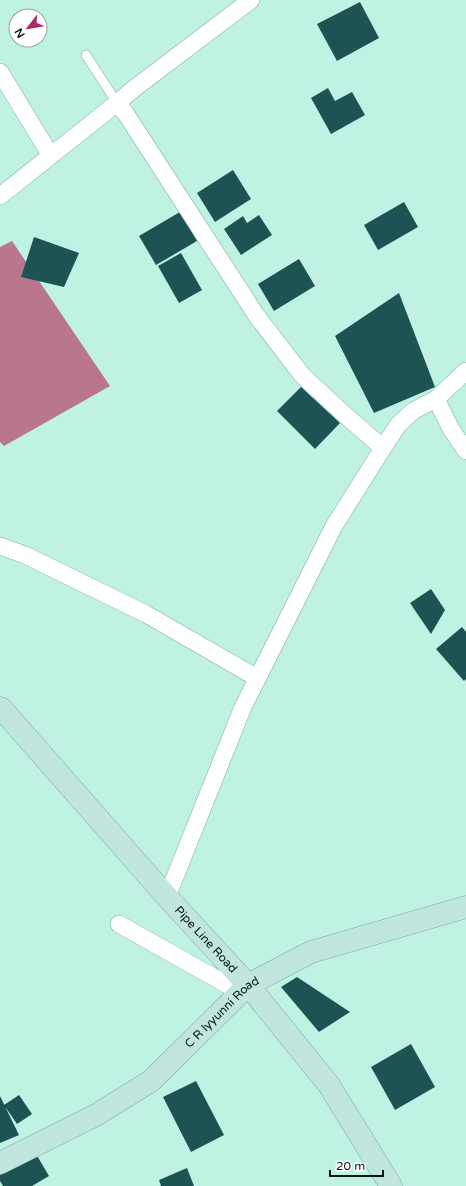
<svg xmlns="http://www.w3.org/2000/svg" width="466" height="1186" viewBox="0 0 466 1186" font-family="'Varela Round',sans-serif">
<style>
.water{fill:#ba758f}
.building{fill:#1e5353}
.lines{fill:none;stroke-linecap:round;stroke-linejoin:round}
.lane-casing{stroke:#7aab9d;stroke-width:10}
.street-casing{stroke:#7aab9d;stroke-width:18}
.secondary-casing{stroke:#7aab9d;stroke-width:23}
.lane{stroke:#fff;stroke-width:9}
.street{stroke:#fff;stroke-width:17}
.secondary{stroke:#c0e6df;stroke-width:22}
.labels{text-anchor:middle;stroke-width:4;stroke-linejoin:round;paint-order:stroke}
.street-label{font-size:12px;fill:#051914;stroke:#fff}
</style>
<rect width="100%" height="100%" fill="#bff2e3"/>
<!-- water -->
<path class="water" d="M 12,241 L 110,386 L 4,446 L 0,442 L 0,247 Z"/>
<!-- building -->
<path class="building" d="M 360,2 L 379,38 L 337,61 L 317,24 Z
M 328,88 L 335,101 L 352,92 L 365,115 L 331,134 L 311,98 Z
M 233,170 L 251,199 L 215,222 L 197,193 Z
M 404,202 L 418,227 L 378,250 L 364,225 Z
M 180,212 L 197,241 L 156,265 L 139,236 Z
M 259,215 L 272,235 L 241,255 L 224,229 L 243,216 L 247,223 Z
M 34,237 L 79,253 L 64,287 L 21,277 Z
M 181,253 L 202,290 L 179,303 L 158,266 Z
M 299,259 L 315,286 L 274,311 L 258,284 Z
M 399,293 L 435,387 L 374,413 L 335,336 Z
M 301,387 L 340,423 L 315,449 L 277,411 Z
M 431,589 L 445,610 L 431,634 L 410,603 Z
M 462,627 L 466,632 L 466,679 L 464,681 L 436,649 Z
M 297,977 L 350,1012 L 319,1032 L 281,987 Z
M 411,1044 L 435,1087 L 395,1110 L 371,1067 Z
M 196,1081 L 224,1135 L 191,1152 L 163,1097 Z
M 19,1095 L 32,1114 L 17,1124 L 4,1105 Z
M 0,1096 L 19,1135 L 0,1143 Z
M 36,1154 L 49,1176 L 32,1186 L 3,1186 L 0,1181 L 0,1175 Z
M 187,1168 L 194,1186 L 161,1186 L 159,1180 Z"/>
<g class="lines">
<defs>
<path id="lane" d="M 86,55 L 117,103"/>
<path id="street" d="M 0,72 L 51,156
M 0,196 L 117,103
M 436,399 L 466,371
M 383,448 L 398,425 L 413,411 L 436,399 L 451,429 L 466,451
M 0,546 L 25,555 L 146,614 L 257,678
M 167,897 L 243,707 L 334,526 L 383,448 L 345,415 L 302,375 L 256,315 L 126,114 L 117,103 L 136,87 L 251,0
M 119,924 L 240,992"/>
<g id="secondary">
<path id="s1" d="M 0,708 L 2,709 L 167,897 L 248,985 L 329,1085 L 391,1186"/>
<path id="s2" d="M 0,1163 L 96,1115 L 151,1081 L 248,985 L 311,952 L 466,907"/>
</g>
</defs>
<!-- lane casing -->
<use href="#lane" class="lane-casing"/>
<!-- street casing -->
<use href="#street" class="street-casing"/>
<!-- secondary casing -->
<use href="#secondary" class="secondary-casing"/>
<!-- lane -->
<use href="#lane" class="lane"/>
<!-- street -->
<use href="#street" class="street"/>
<!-- secondary -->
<use href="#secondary" class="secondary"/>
</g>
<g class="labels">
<!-- street labels -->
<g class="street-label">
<text dy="4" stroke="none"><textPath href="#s1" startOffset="310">Pipe Line Road</textPath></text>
<text dy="4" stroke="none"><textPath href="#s2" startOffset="271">C R Iyyunni Road</textPath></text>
</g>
</g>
<!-- north arrow -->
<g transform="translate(28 28) rotate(239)"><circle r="19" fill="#ffffff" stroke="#9ba3a1"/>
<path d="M0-3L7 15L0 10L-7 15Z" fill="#ae266a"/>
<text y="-6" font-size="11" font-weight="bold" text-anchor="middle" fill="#051914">N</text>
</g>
<!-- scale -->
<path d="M330 1170v6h53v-6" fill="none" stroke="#051914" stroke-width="2"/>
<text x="336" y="1170" font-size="12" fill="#051914" stroke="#ffffff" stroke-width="3" paint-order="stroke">20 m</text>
</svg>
